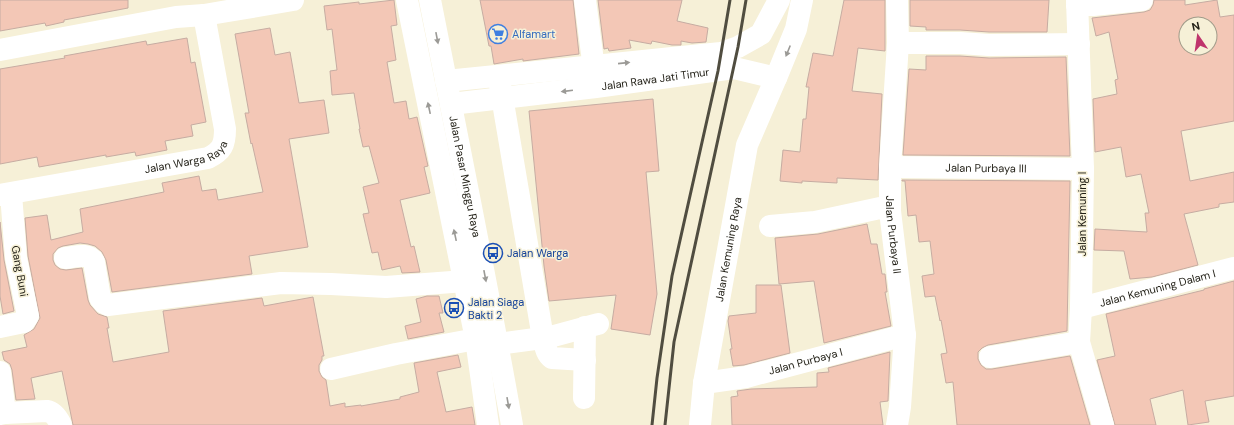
<svg xmlns="http://www.w3.org/2000/svg" width="1234" height="425" viewBox="0 0 1234 425" font-family="'DM Sans',sans-serif">
<style>
.building{fill:#f3c7b6;stroke:#c6aca2;fill-rule:evenodd}
.lines{fill:none;stroke-linecap:round;stroke-linejoin:round}
.minor{stroke:#fff;stroke-width:22}
.major{stroke:#fff;stroke-width:22}
.rail{stroke:#504d40;stroke-width:3}
.oneway{fill:#9b9a96}
.labels{text-anchor:middle;stroke-width:3;stroke-linejoin:round;paint-order:stroke}
.shop-label{font-size:11px;fill:#366cbe;stroke:#f6f0d7;text-anchor:start}
.street-label{font-size:11px;fill:#211f16;stroke:#f6f0d7}
.transit-label{font-size:11px;fill:#164399;stroke:#f6f0d7;text-anchor:start}
</style>
<rect width="100%" height="100%" fill="#f6f0d7"/>
<!-- building -->
<path class="building" d="M 0,0 L 128,0 L 128,8 L 64,20 L 64,22 L 46,26 L 45,23 L 0,31 Z
M 394,0 L 397,25 L 391,26 L 396,60 L 387,62 L 394,103 L 406,101 L 409,119 L 417,117 L 428,166 L 424,167 L 430,193 L 400,200 L 411,247 L 414,246 L 420,272 L 402,273 L 400,266 L 382,270 L 378,252 L 372,253 L 363,214 L 369,213 L 363,187 L 379,183 L 369,146 L 363,147 L 359,129 L 360,129 L 354,93 L 332,95 L 330,71 L 337,70 L 332,29 L 327,30 L 324,6 L 359,2 L 359,4 Z
M 480,0 L 573,0 L 579,54 L 523,61 L 523,59 L 494,64 L 491,46 L 489,46 Z
M 598,0 L 682,0 L 677,21 L 708,28 L 706,42 L 692,43 L 681,41 L 681,45 L 672,45 L 652,41 L 651,44 L 629,40 L 631,48 L 609,51 L 608,48 L 604,49 Z
M 844,0 L 885,0 L 885,51 L 858,48 L 852,91 L 882,94 L 878,180 L 837,178 L 837,183 L 802,181 L 802,183 L 780,181 L 783,150 L 800,152 L 803,119 L 806,119 L 809,87 L 806,87 L 813,53 L 833,56 Z
M 910,0 L 1049,0 L 1047,32 L 989,32 L 960,30 L 926,30 L 926,27 L 910,26 Z
M 1154,0 L 1185,0 L 1185,5 L 1217,0 L 1220,17 L 1234,15 L 1234,121 L 1181,131 L 1190,181 L 1234,172 L 1234,202 L 1219,204 L 1219,207 L 1184,214 L 1198,265 L 1152,277 L 1130,279 L 1124,251 L 1094,250 L 1095,229 L 1147,232 L 1145,213 L 1149,213 L 1141,174 L 1126,177 L 1121,147 L 1095,152 L 1093,99 L 1117,94 L 1115,80 L 1118,79 L 1109,32 L 1096,36 L 1092,18 L 1144,12 L 1150,10 L 1153,5 ZM 1186,24 L 1210,24 L 1210,48 L 1186,48 Z
M 270,28 L 275,55 L 290,52 L 299,103 L 324,100 L 329,133 L 289,139 L 308,247 L 249,256 L 252,274 L 112,292 L 106,260 L 102,252 L 95,246 L 88,244 L 80,243 L 63,246 L 58,248 L 53,254 L 53,260 L 55,265 L 60,269 L 66,270 L 82,268 L 88,300 L 90,305 L 98,314 L 107,317 L 109,328 L 107,328 L 113,362 L 169,352 L 163,311 L 262,298 L 264,306 L 313,297 L 324,356 L 322,356 L 322,360 L 319,365 L 319,371 L 322,377 L 326,380 L 330,406 L 345,403 L 345,407 L 361,405 L 361,406 L 400,399 L 400,397 L 419,392 L 414,363 L 458,355 L 461,367 L 437,372 L 446,412 L 472,407 L 475,425 L 73,425 L 62,371 L 31,378 L 35,399 L 16,400 L 12,370 L 10,364 L 4,360 L 2,352 L 27,347 L 24,335 L 34,329 L 40,318 L 28,256 L 25,218 L 47,215 L 51,240 L 83,232 L 80,209 L 164,192 L 162,183 L 199,176 L 202,191 L 216,189 L 218,200 L 263,192 L 252,143 L 251,144 L 245,113 L 249,113 L 235,34 Z
M 187,38 L 191,63 L 195,62 L 206,122 L 191,125 L 193,136 L 165,141 L 167,150 L 136,156 L 135,152 L 106,157 L 106,155 L 39,167 L 37,157 L 0,164 L 0,69 L 65,58 L 64,56 L 146,41 L 147,45 Z
M 926,56 L 960,56 L 989,58 L 1066,57 L 1070,156 L 903,155 L 909,69 L 926,70 Z
M 653,99 L 659,171 L 646,172 L 657,294 L 650,335 L 611,329 L 616,295 L 549,301 L 544,266 L 529,111 Z
M 902,180 L 1070,181 L 1067,331 L 988,345 L 982,348 L 978,352 L 978,359 L 981,365 L 986,369 L 992,369 L 1070,356 L 1090,425 L 957,425 L 953,382 L 946,383 L 941,354 L 947,353 L 941,320 L 940,321 L 935,296 L 925,297 L 922,276 L 934,274 L 930,241 L 919,242 L 916,215 L 908,216 L 905,181 L 902,181 Z
M 0,222 L 4,260 L 14,311 L 3,314 L 0,296 Z
M 867,224 L 871,244 L 877,244 L 882,274 L 885,274 L 887,292 L 885,292 L 891,326 L 824,343 L 814,281 L 779,284 L 775,238 L 818,234 Z
M 1234,281 L 1234,396 L 1205,401 L 1209,422 L 1188,425 L 1183,390 L 1150,399 L 1156,425 L 1115,425 L 1097,360 L 1115,356 L 1106,314 L 1204,290 L 1204,289 Z
M 756,285 L 781,285 L 790,353 L 744,365 L 733,366 L 730,349 L 732,349 L 728,321 L 729,316 L 756,313 Z
M 427,296 L 439,296 L 443,313 L 439,313 L 444,332 L 408,339 L 405,326 L 421,322 L 416,299 Z
M 890,352 L 888,401 L 880,402 L 883,425 L 732,425 L 731,397 L 738,396 L 737,391 L 751,389 L 817,387 L 817,373 L 829,372 L 828,368 Z"/>
<g class="lines">
<!-- minor -->
<g class="minor">
<path d="M 585,0 L 596,84"/>
<path id="s1" d="M 897,0 L 898,43 L 890,167 L 890,211 L 905,335 L 900,407 L 897,425"/>
<path d="M 1077,0 L 1083,169 L 1081,308 L 1079,342 L 1103,425"/>
<path d="M 1077,5 L 1093,5 L 1142,0"/>
<path d="M 898,43 L 960,43 L 989,45 L 1079,44"/>
<path d="M 0,50 L 176,17 L 204,15 L 293,0"/>
<path d="M 499,79 L 543,338 C 545,345 546,354 552,358 L 585,360"/>
<path id="s2" d="M 890,167 L 1083,169"/>
<path id="s3" d="M 0,195 L 208,158 C 222,151 225,145 225,129 L 204,15"/>
<path d="M 770,226 L 815,222 L 880,208 L 890,211"/>
<path d="M 65,258 C 75,257 89,252 94,262 L 100,298 L 104,303 L 108,305 L 281,283 L 331,284 L 386,287 L 465,281"/>
<path id="s4" d="M 1081,308 L 1234,268"/>
<path d="M 0,327 L 24,322 L 28,316 L 16,258 L 11,194"/>
<path d="M 498,344 L 550,337 L 598,324"/>
<path d="M 990,357 L 1079,342"/>
<path d="M 331,369 L 396,354 L 476,339"/>
<path d="M 0,372 L 5,413"/>
<path id="s5" d="M 704,383 L 746,377 L 905,335"/>
<path d="M 584,398 L 585,327"/>
<path d="M 0,414 L 5,413 L 47,411 C 54,412 58,419 61,425"/>
<path id="s6" d="M 700,425 L 704,383 L 747,145 L 776,78"/>
</g>
<!-- major -->
<g class="major">
<path d="M 407,0 L 476,339 L 488,425"/>
<path id="s7" d="M 430,0 C 458,141 487,283 512,425"/>
<path d="M 446,81 L 721,53 L 738,47 L 761,34 L 779,0"/>
<path id="s8" d="M 451,104 L 596,87 L 734,68 L 776,78 L 796,29 L 802,0"/>
</g>
<!-- rail -->
<path class="rail" d="M 652,425 L 657,378 L 672,276 L 718,71 L 730,0
M 665,425 L 674,342 L 738,47 L 746,0"/>
</g>
<!-- one-way arrows -->
<defs><path id="oneway-solid" d="M-6-.8H1V-3.2L6.5 0L1 3.2V.8H-6Z"/></defs>
<g class="oneway">
<use href="#oneway-solid" transform="translate(437 38) rotate(79)"/>
<use href="#oneway-solid" transform="translate(788 51) rotate(112)"/>
<use href="#oneway-solid" transform="translate(624 63) rotate(-6)"/>
<use href="#oneway-solid" transform="translate(567 91) rotate(173)"/>
<use href="#oneway-solid" transform="translate(429 108) rotate(-102)"/>
<use href="#oneway-solid" transform="translate(455 235) rotate(-102)"/>
<use href="#oneway-solid" transform="translate(485 276) rotate(79)"/>
<use href="#oneway-solid" transform="translate(508 403) rotate(80)"/>
</g>
<!-- icons -->
<defs>
<symbol id="supermarket-ring" viewBox="-11 -11 22 22"><circle r="9.5" fill="#f6f0d7" stroke="#3f7fe0" stroke-width="1.5"/><path d="M-6-5.5h2.5l.6 2H6L4.5 2H-2.5L-4.4-4H-6ZM-1.5 3.2a1.3 1.3 0 1 0 .1 0ZM3 3.2a1.3 1.3 0 1 0 .1 0Z" fill="#3f7fe0"/></symbol>
<symbol id="bus-ring" viewBox="-11 -11 22 22"><circle r="9.5" fill="#f6f0d7" stroke="#1a4fb4" stroke-width="1.5"/><path d="M-5-6H5V4H4V6H2V4H-2V6H-4V4H-5ZM-3.5-4V0h7V-4ZM-3.5 1.2v1.5H-2V1.2ZM2 1.2v1.5H3.5V1.2Z" fill="#1a4fb4"/></symbol>
</defs>
<g fill-rule="evenodd">
<use href="#supermarket-ring" x="487" y="23" width="22" height="22"/>
<use href="#bus-ring" x="482" y="242" width="22" height="22"/>
<use href="#bus-ring" x="443" y="297" width="22" height="22"/>
</g>
<g class="labels">
<!-- shop labels -->
<g class="shop-label">
<text x="512" y="38">Alfamart</text>
</g>
<!-- street labels -->
<g class="street-label">
<text dy="4" stroke="none"><textPath href="#s8" startOffset="206">Jalan Rawa Jati Timur</textPath></text>
<text dy="4" stroke="none"><textPath href="#s3" startOffset="191">Jalan Warga Raya</textPath></text>
<text dy="4" stroke="none"><textPath href="#s2" startOffset="96">Jalan Purbaya III</textPath></text>
<text dy="4" stroke="none"><textPath href="#s7" startOffset="180">Jalan Pasar Minggu Raya</textPath></text>
<text transform="translate(1082 214) rotate(-90)" y="4">Jalan Kemuning I</text>
<text dy="4" stroke="none"><textPath href="#s1" startOffset="235">Jalan Purbaya II</textPath></text>
<text dy="4" stroke="none"><textPath href="#s6" startOffset="178">Jalan Kemuning Raya</textPath></text>
<text transform="translate(20 271) rotate(80)" y="4">Gang Buni</text>
<text dy="4" stroke="none"><textPath href="#s4" startOffset="79">Jalan Kemuning Dalam I</textPath></text>
<text dy="4" stroke="none"><textPath href="#s5" startOffset="104">Jalan Purbaya I</textPath></text>
</g>
<!-- transit labels -->
<g class="transit-label">
<text x="507" y="257">Jalan Warga</text>
<text x="468" y="306">Jalan Siaga<tspan x="468" dy="13">Bakti 2</tspan></text>
</g>
</g>
<!-- north arrow -->
<g transform="translate(1198 36) rotate(347)"><circle r="19" fill="#f6f0d7" stroke="#a19c8a"/>
<path d="M0-3L7 15L0 10L-7 15Z" fill="#bf346c"/>
<text y="-6" font-size="11" font-weight="bold" text-anchor="middle" fill="#211f16">N</text>
</g>
</svg>
